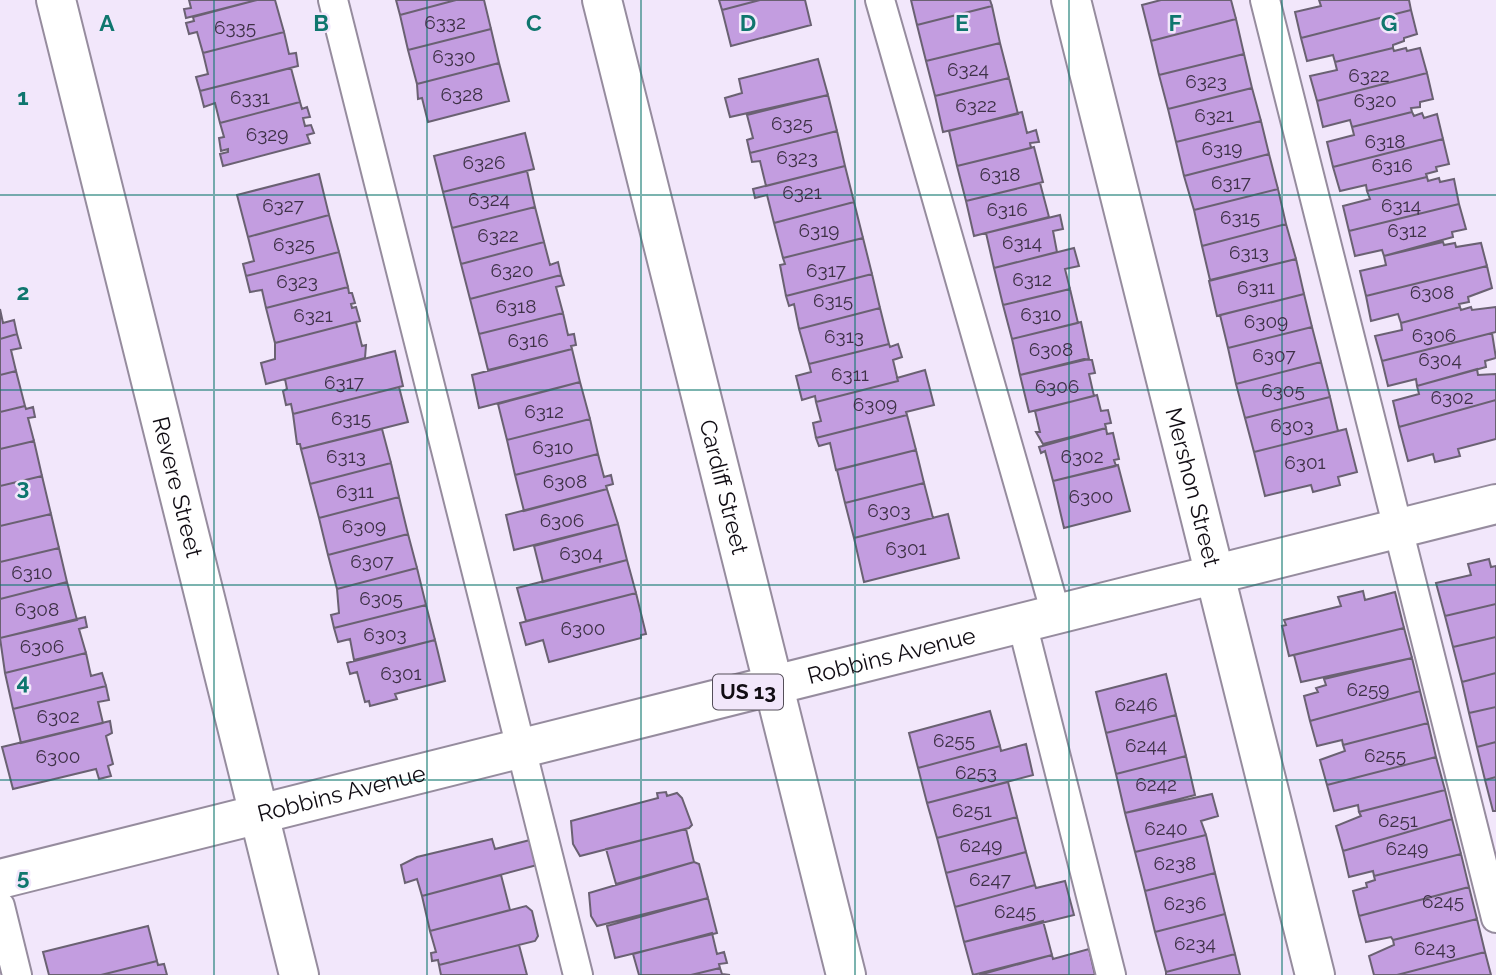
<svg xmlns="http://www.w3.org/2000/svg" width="1496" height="975" viewBox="0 0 1496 975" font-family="Raleway,sans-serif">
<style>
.building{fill:#c39de0;stroke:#6a6172;stroke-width:2}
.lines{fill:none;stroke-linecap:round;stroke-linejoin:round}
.lane-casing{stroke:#968c9e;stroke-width:32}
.street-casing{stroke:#968c9e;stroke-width:42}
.highway-casing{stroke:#968c9e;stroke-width:42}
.lane{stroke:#fff;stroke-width:28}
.street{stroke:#fff;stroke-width:38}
.highway{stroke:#fff;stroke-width:38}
.grid{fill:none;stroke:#0f766e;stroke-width:2;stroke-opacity:0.55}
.labels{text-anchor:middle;stroke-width:5;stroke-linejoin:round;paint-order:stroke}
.number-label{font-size:19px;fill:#3e3147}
.shield{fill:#f2e7fb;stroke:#544e59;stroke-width:2}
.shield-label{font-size:21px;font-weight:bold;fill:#110d14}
.street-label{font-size:23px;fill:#110d14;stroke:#f2e7fb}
.grid-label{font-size:23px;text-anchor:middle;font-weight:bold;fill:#0f766e;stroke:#f2e7fb;stroke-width:5;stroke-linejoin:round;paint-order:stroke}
</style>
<rect width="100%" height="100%" fill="#f2e7fb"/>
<!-- building -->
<path class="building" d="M 189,0 L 257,0 L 186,18 L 184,9 L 191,8 Z
M 257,0 L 275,0 L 284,32 L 203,53 L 197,32 L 189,34 L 186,23 L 194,21 L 193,17 Z
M 396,0 L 456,0 L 400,15 Z
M 456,0 L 484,0 L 491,29 L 408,50 L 400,15 Z
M 719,0 L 760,0 L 722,10 Z
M 760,0 L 805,0 L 811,25 L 731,46 L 722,10 Z
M 911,0 L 990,0 L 992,6 L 917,25 Z
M 1161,0 L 1231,0 L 1236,19 L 1151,41 L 1142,5 Z
M 1319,0 L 1409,0 L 1411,10 L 1301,38 L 1295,12 L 1321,6 Z
M 992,6 L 1000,43 L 926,61 L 917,25 Z
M 1411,10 L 1417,34 L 1404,38 L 1404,41 L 1393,45 L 1393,48 L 1335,62 L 1333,55 L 1307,61 L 1301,38 Z
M 1236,19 L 1244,54 L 1159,75 L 1151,41 Z
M 491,29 L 499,63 L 417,84 L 408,50 Z
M 284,32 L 289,54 L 296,53 L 298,66 L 200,91 L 196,77 L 208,74 L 203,53 Z
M 1000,43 L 1009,78 L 935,96 L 926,61 Z
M 1393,48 L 1394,51 L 1406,48 L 1407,51 L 1420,48 L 1427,73 L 1317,101 L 1310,76 L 1337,70 L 1335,62 Z
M 1244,54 L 1252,88 L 1168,109 L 1159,75 Z
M 818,59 L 828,95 L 730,117 L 725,98 L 742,93 L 739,79 Z
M 499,63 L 509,101 L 428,122 L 422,98 L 418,99 L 417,84 Z
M 291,68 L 300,102 L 220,123 L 215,103 L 204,107 L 200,91 Z
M 1427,73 L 1433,99 L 1420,102 L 1420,107 L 1411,108 L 1412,112 L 1352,127 L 1350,120 L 1323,127 L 1317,101 Z
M 1009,78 L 1018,114 L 943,132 L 935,96 Z
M 1252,88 L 1261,121 L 1176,142 L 1168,109 Z
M 828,95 L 837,131 L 750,153 L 747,140 L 753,138 L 747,115 Z
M 300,102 L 302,109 L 307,107 L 310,117 L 303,118 L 305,126 L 311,125 L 314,133 L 307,135 L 310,143 L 223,166 L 220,154 L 228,152 L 228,149 L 221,151 L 219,138 L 224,137 L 220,123 Z
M 1022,112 L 1027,133 L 1036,130 L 1039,142 L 1030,143 L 1031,148 L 957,166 L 949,131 Z
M 1412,112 L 1414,116 L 1422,113 L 1424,118 L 1437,114 L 1443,139 L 1333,167 L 1327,142 L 1354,135 L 1352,127 Z
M 1261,121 L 1269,154 L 1184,176 L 1176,142 Z
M 837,131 L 845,166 L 766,186 L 760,161 L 752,162 L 750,153 Z
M 525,133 L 534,169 L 443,192 L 434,156 Z
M 1443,139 L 1449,164 L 1436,167 L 1437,171 L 1426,174 L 1427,177 L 1367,191 L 1366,185 L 1340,191 L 1333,167 Z
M 1034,147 L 1043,182 L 966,201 L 957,166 Z
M 1269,154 L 1278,189 L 1194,210 L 1184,176 Z
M 845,166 L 854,202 L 774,223 L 767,195 L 755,198 L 753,189 Z
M 527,171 L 535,207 L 452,228 L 443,192 Z
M 319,174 L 329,215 L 248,237 L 237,195 Z
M 1427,177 L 1428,181 L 1439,178 L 1440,182 L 1454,179 L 1459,204 L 1349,231 L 1343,206 L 1370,199 L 1367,191 Z
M 1040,183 L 1049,217 L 974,236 L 966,201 Z
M 1278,189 L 1286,224 L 1202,246 L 1194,210 Z
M 854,202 L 863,238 L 783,258 L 774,223 Z
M 1459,204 L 1466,229 L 1452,232 L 1453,237 L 1384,256 L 1382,250 L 1355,256 L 1349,231 Z
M 535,207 L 544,242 L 461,264 L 452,228 Z
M 329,215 L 339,252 L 246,276 L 243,264 L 254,261 L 248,237 Z
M 1060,215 L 1063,229 L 1053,231 L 1057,252 L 994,268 L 986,233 Z
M 1286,224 L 1296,259 L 1210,280 L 1202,246 Z
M 863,238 L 872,274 L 786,296 L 780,265 L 785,264 L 783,258 Z
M 544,242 L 550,265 L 558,262 L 561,275 L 470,299 L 461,264 Z
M 1443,242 L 1444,245 L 1455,243 L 1456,247 L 1481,243 L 1487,266 L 1366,296 L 1360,271 L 1386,265 L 1384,256 Z
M 1074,248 L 1079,266 L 1065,269 L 1070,289 L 1003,305 L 994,268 Z
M 339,252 L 348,287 L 266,308 L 262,290 L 250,292 L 246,276 Z
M 1296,259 L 1304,294 L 1217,316 L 1209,281 Z
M 1487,266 L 1492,288 L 1468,297 L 1469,302 L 1459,304 L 1460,307 L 1401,323 L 1398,314 L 1371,321 L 1366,296 Z
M 872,274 L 880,308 L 799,329 L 794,304 L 789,306 L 786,296 Z
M 561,275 L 564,285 L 556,287 L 563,313 L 479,334 L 470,299 Z
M 348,287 L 349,293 L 352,293 L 355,303 L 351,304 L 352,308 L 356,307 L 360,321 L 275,343 L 266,308 Z
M 1070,289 L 1078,323 L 1012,339 L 1003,305 Z
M 1304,294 L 1312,327 L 1228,348 L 1220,315 Z
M 1460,307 L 1461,310 L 1471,307 L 1472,310 L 1496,307 L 1496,332 L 1382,361 L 1375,336 L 1402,330 L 1401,323 Z
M 880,308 L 889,344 L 809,364 L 799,329 Z
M 0,309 L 3,323 L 14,320 L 17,334 L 0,339 Z
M 563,313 L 568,335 L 574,334 L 576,345 L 571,346 L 572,349 L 488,370 L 479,334 Z
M 356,322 L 362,346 L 366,345 L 365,358 L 266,384 L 261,363 L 275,359 L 275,343 Z
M 1081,322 L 1089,359 L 1020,375 L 1012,339 Z
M 1312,327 L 1321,362 L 1236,384 L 1228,348 Z
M 1492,333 L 1496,358 L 1485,361 L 1486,367 L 1417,386 L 1416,379 L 1388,386 L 1382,361 Z
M 17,334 L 21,348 L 11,350 L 16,371 L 0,375 L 0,339 Z
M 889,344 L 890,347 L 898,344 L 902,357 L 893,360 L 898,381 L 816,402 L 815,396 L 802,400 L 796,376 L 811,372 L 809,364 Z
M 572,349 L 580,382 L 479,408 L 472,375 Z
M 395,351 L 403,386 L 293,414 L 291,404 L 286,405 L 283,391 L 287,389 L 285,379 Z
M 1084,359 L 1092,360 L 1095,373 L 1089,374 L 1094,396 L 1029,412 L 1020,375 Z
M 1321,362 L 1330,397 L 1245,418 L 1236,384 Z
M 1477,369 L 1478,375 L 1496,374 L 1496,400 L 1399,427 L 1393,401 L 1419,394 L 1417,386 Z
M 925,370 L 934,405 L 906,412 L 907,415 L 816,438 L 813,423 L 821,421 L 816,402 L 898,381 L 897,378 Z
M 16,371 L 25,406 L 0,412 L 0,375 Z
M 580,382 L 590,419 L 507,440 L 498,404 Z
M 399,387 L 408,422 L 301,449 L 300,444 L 297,444 L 293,414 Z
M 1097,395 L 1101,411 L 1108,410 L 1111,423 L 1105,424 L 1106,428 L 1043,444 L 1036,432 L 1040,432 L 1035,411 Z
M 1330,397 L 1338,431 L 1254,452 L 1245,418 Z
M 1496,400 L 1496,439 L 1458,449 L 1460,456 L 1435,462 L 1433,454 L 1408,461 L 1399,427 Z
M 25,406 L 26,409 L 33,407 L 35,417 L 28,418 L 34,441 L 0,449 L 0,412 Z
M 907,415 L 916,450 L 836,470 L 830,443 L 819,446 L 816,438 Z
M 590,419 L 598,454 L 515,475 L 507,440 Z
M 1106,428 L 1107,434 L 1113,433 L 1119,459 L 1114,460 L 1116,466 L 1053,481 L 1045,451 L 1041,453 L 1039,447 Z
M 382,429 L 391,463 L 310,484 L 301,449 Z
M 1346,429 L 1357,472 L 1338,477 L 1340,485 L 1313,492 L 1311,485 L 1265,496 L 1254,452 Z
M 34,441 L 42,476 L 0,486 L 0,449 Z
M 916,450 L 924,483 L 845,503 L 837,470 Z
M 598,454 L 604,477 L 611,475 L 613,484 L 606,486 L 607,489 L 524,511 L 515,475 Z
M 391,463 L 399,497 L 319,518 L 310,484 Z
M 1118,465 L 1130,511 L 1064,528 L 1053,481 Z
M 42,476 L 51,514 L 0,526 L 0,486 Z
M 924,483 L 933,518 L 854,538 L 845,503 Z
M 607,489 L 618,524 L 514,550 L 506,515 Z
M 399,497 L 408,534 L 328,555 L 319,518 Z
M 51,514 L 59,548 L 0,562 L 0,526 Z
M 948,514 L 959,558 L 864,582 L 854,538 Z
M 618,524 L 627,560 L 543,582 L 534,546 Z
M 408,534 L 417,568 L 337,589 L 328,555 Z
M 59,548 L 67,582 L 0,599 L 0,562 Z
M 1489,559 L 1491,567 L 1496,566 L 1496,604 L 1445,616 L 1436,583 L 1471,575 L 1468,564 Z
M 627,560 L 636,593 L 526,621 L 517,588 Z
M 417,568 L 426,605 L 334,628 L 331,615 L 339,613 L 337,589 Z
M 67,582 L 77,620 L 0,638 L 0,599 Z
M 1363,591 L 1365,600 L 1395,592 L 1404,628 L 1289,656 L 1282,626 L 1286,625 L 1284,620 L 1341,606 L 1338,597 Z
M 636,593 L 646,634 L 641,635 L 641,638 L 549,662 L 543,640 L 526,645 L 520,623 Z
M 1496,604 L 1496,637 L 1453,647 L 1445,616 Z
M 426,605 L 435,640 L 354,660 L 350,639 L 338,642 L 334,628 Z
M 85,617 L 87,627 L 79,629 L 86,653 L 5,673 L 0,638 Z
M 1404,628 L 1412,658 L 1301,682 L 1294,655 Z
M 1496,637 L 1496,673 L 1462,682 L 1453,647 Z
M 435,640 L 445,681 L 395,694 L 397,699 L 370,706 L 369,701 L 365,702 L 357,672 L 350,674 L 347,663 Z
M 86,653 L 91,676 L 102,673 L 106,686 L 13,709 L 5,673 Z
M 1412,658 L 1420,691 L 1310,721 L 1304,696 L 1318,692 L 1316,688 L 1326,685 L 1324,679 Z
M 1496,673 L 1496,707 L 1469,713 L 1462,682 Z
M 1166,674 L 1176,715 L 1106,733 L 1096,692 Z
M 106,686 L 109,700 L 98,702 L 103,723 L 21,743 L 13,709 Z
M 1420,691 L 1428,723 L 1343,745 L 1342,740 L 1317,746 L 1310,721 Z
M 1496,707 L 1496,742 L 1477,747 L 1469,713 Z
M 990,711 L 1000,746 L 918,768 L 909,733 Z
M 1176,715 L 1186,756 L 1116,774 L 1106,733 Z
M 110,721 L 112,733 L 106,736 L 113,764 L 108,766 L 111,776 L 99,779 L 96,769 L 13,789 L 2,747 Z
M 1428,723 L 1436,757 L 1327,785 L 1320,760 L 1345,751 L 1343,745 Z
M 1496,742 L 1496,777 L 1485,780 L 1477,747 Z
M 1026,744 L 1033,775 L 927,803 L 918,768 L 1000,746 L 1001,751 Z
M 1186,756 L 1195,795 L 1125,813 L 1116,774 Z
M 1436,757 L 1445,790 L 1359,812 L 1358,805 L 1334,811 L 1327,785 Z
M 1496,777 L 1496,811 L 1493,811 L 1485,780 Z
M 1008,782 L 1017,817 L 937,838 L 927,803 Z
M 1445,790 L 1452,819 L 1343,851 L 1336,826 L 1361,816 L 1359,812 Z
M 666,792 L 667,796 L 677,793 L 682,798 L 692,825 L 689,828 L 580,856 L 573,844 L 571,821 L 658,798 L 657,793 Z
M 1212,794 L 1218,816 L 1201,821 L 1206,835 L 1135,852 L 1125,813 Z
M 1017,817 L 1026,852 L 946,873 L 937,838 Z
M 1452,819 L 1461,854 L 1374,876 L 1373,871 L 1349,877 L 1343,851 Z
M 686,829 L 694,862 L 616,884 L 606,849 Z
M 1206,835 L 1215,873 L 1145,891 L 1135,852 Z
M 492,839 L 495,849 L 530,840 L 537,865 L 422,896 L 417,879 L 405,883 L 401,865 L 417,857 Z
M 1026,852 L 1035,885 L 955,907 L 946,873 Z
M 1461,854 L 1469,887 L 1359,916 L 1353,891 L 1367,887 L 1366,883 L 1375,880 L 1374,876 Z
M 694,862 L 699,864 L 708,898 L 597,926 L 591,916 L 589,893 Z
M 1215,873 L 1225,914 L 1155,932 L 1145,891 Z
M 501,875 L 510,910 L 430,931 L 422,896 Z
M 1065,881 L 1074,915 L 964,942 L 955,907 L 1035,885 L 1036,888 Z
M 1469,887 L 1477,919 L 1393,940 L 1391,937 L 1366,942 L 1359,916 Z
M 708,898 L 717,933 L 615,958 L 607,926 Z
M 526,906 L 532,911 L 538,936 L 535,941 L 439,965 L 438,960 L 432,961 L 431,953 L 436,952 L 430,931 Z
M 1225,914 L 1235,954 L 1166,972 L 1155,932 Z
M 1477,919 L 1485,952 L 1397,975 L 1374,975 L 1369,956 L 1394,945 L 1393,940 Z
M 1043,921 L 1052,955 L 973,975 L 964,942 Z
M 148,926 L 157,961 L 101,975 L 49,975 L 43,952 Z
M 712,933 L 717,954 L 724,952 L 727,963 L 719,964 L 720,968 L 691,975 L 639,975 L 633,954 Z
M 519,945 L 527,975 L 441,975 L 439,965 Z
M 1089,949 L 1095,975 L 979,975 L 1052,955 L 1053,959 Z
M 1485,952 L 1491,975 L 1397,975 Z
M 1235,954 L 1240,975 L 1166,975 L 1166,972 Z
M 157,961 L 158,965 L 164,964 L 167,975 L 101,975 Z
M 720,968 L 722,974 L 730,975 L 691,975 Z"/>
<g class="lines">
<defs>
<path id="lane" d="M 333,0 L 578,975
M 880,0 L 1056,614
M 1265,0 L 1496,918
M 1022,623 L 1111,975
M 0,906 L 17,975"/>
<g id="street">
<path id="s1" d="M 56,0 L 299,975"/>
<path id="s2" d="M 602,0 L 846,975"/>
<path id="s3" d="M 1071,0 L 1315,975"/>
</g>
<g id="highway">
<path id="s4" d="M 0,879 L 1496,504"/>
</g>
</defs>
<!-- lane casing -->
<use href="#lane" class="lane-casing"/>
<!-- street casing -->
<use href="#street" class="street-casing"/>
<!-- highway casing -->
<use href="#highway" class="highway-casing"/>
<!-- lane -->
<use href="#lane" class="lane"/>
<!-- street -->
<use href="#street" class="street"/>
<!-- highway -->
<use href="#highway" class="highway"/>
</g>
<!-- grid -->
<path class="grid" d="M 214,0 L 214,975M 427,0 L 427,975M 641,0 L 641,975M 855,0 L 855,975M 1069,0 L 1069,975M 1282,0 L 1282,975M 0,195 L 1496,195M 0,390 L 1496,390M 0,585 L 1496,585M 0,780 L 1496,780"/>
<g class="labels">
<!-- number labels -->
<g class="number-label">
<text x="445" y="29">6332</text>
<text x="235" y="34">6335</text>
<text x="454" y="63">6330</text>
<text x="968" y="76">6324</text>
<text x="1369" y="82">6322</text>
<text x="1206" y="88">6323</text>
<text x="462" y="101">6328</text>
<text x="250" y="104">6331</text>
<text x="1375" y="107">6320</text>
<text x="976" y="112">6322</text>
<text x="1214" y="122">6321</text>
<text x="792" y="130">6325</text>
<text x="267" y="141">6329</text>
<text x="1385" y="148">6318</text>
<text x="1222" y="155">6319</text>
<text x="797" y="164">6323</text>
<text x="484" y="169">6326</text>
<text x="1392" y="172">6316</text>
<text x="1000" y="181">6318</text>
<text x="1231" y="189">6317</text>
<text x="802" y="199">6321</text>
<text x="489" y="206">6324</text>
<text x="283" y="212">6327</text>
<text x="1401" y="212">6314</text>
<text x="1007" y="216">6316</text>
<text x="1240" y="224">6315</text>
<text x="819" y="237">6319</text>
<text x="1407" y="237">6312</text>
<text x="498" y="242">6322</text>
<text x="1022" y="249">6314</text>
<text x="294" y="251">6325</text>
<text x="1249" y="259">6313</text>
<text x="512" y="277">6320</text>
<text x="826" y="277">6317</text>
<text x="1032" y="286">6312</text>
<text x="297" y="288">6323</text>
<text x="1256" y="294">6311</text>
<text x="1432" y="299">6308</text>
<text x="833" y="307">6315</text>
<text x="516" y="313">6318</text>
<text x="1041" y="321">6310</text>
<text x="313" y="322">6321</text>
<text x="1266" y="328">6309</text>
<text x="1434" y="342">6306</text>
<text x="844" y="343">6313</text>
<text x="528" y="347">6316</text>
<text x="1051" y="356">6308</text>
<text x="1274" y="362">6307</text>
<text x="1440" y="366">6304</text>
<text x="850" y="381">6311</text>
<text x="344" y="389">6317</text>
<text x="1057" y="393">6306</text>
<text x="1283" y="397">6305</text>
<text x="1452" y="404">6302</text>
<text x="875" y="411">6309</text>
<text x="544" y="418">6312</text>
<text x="351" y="425">6315</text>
<text x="1292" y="432">6303</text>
<text x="553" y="454">6310</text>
<text x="346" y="463">6313</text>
<text x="1082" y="463">6302</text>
<text x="1305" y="469">6301</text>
<text x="565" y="488">6308</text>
<text x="355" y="498">6311</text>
<text x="1091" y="503">6300</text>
<text x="889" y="517">6303</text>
<text x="562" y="527">6306</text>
<text x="364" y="533">6309</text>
<text x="906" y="555">6301</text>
<text x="581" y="560">6304</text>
<text x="372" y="568">6307</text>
<text x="32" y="579">6310</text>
<text x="381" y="605">6305</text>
<text x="37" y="616">6308</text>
<text x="583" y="635">6300</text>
<text x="385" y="641">6303</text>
<text x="42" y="653">6306</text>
<text x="401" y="680">6301</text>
<text x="1368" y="696">6259</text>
<text x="1136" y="711">6246</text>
<text x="58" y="723">6302</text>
<text x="954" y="747">6255</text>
<text x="1146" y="752">6244</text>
<text x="1385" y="762">6255</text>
<text x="58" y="763">6300</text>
<text x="976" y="779">6253</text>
<text x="1156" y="791">6242</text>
<text x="972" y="817">6251</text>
<text x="1398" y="827">6251</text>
<text x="1166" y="835">6240</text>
<text x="981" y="852">6249</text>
<text x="1407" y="855">6249</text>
<text x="1175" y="870">6238</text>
<text x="990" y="886">6247</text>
<text x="1443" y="908">6245</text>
<text x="1185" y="910">6236</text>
<text x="1015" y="918">6245</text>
<text x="1195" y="950">6234</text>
<text x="1435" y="955">6243</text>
</g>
<!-- shield labels -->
<rect class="shield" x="713" y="674.5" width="70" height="35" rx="5"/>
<g class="shield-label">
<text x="748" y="699">US 13</text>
</g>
<!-- street labels -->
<g class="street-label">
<text dy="8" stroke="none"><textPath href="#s1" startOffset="502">Revere Street</textPath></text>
<text dy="8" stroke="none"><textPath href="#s2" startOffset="502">Cardiff Street</textPath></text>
<text dy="8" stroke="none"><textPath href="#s3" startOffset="502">Mershon Street</textPath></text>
<text dy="8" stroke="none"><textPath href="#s4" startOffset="919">Robbins Avenue</textPath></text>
<text dy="8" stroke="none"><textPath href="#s4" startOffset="352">Robbins Avenue</textPath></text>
</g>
</g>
<g class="grid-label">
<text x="107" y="31">A</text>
<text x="321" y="31">B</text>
<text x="534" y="31">C</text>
<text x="748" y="31">D</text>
<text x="962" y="31">E</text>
<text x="1175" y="31">F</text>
<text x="1389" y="31">G</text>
<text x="23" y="105">1</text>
<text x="23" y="300">2</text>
<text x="23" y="495">3</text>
<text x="23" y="690">4</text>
<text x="23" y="885">5</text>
</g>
</svg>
